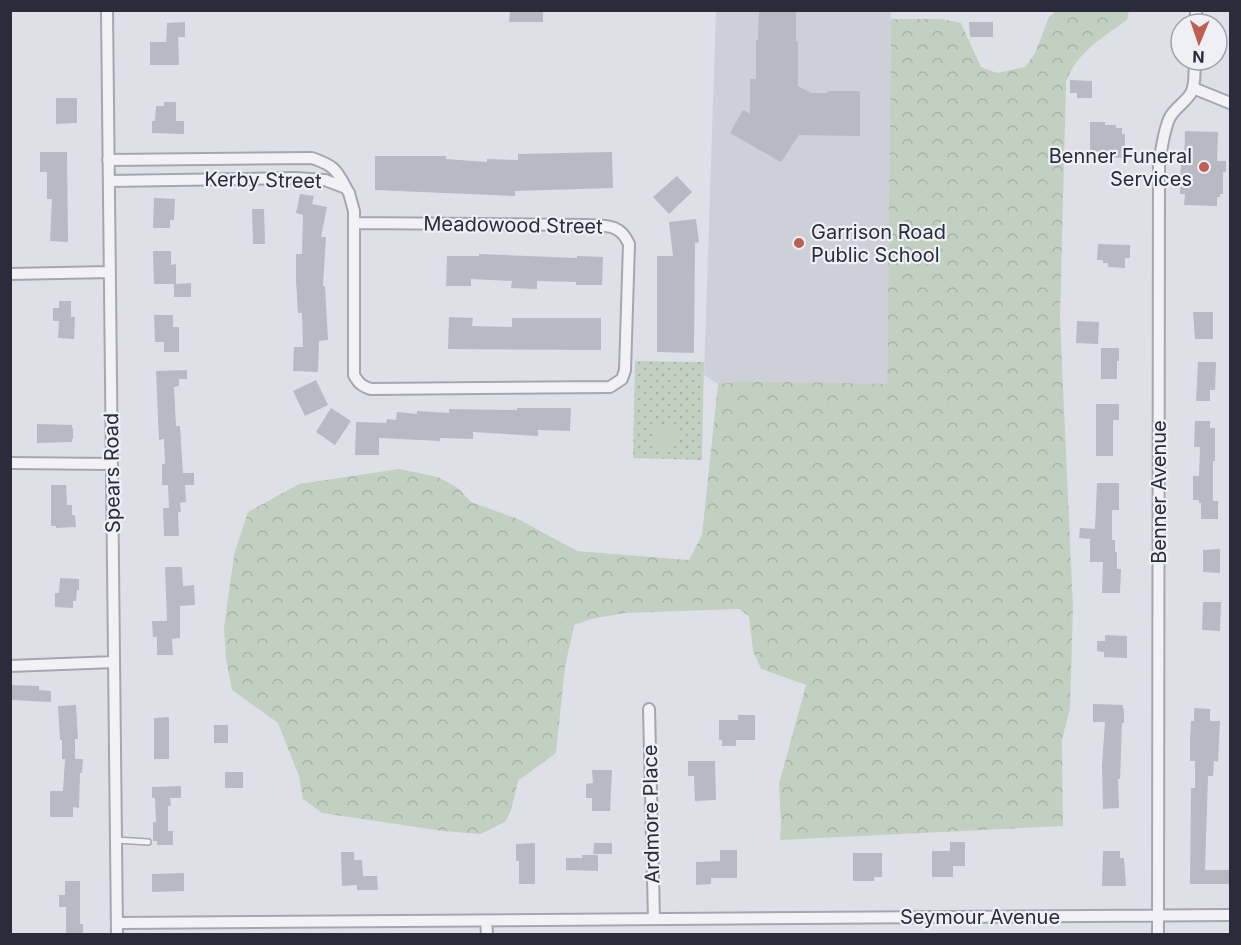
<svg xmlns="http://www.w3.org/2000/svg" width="1241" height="945" viewBox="0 0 1241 945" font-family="Inter,sans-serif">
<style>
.built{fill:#cecfd8}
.grass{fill:url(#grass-dots)}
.forest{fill:url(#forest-crowns)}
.pitch{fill:#c2d0c2}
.building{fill:#b7b9c3}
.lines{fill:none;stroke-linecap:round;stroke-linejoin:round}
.service-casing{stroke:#a5a6b0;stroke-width:8}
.minor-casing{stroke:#a5a6b0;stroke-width:14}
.service{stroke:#f2f2f6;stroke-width:5}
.minor{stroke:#f2f2f6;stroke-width:10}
.poi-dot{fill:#be5f52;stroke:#eff0f5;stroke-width:2}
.labels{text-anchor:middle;stroke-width:4.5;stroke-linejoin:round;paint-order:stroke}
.poi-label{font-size:20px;fill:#2a2c3c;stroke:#eff0f5;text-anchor:end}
.street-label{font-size:20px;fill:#2a2c3c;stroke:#eff0f5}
</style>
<defs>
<pattern id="grass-dots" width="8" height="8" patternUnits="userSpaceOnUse" patternTransform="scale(1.5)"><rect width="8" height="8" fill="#c2d0c2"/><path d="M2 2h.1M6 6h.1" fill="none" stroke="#a7b3a8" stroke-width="1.8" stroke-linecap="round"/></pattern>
<pattern id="forest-crowns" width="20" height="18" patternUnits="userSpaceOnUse" patternTransform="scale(1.5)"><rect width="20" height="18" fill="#c2d0c2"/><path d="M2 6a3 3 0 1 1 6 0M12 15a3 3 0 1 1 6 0" fill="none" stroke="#a7b3a8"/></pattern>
</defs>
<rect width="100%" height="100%" fill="#dfe0e7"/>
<!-- built -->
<path class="built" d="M 716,11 L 891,11 L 887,385 L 743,381 L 718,384 L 704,375 Z"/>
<!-- grass -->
<path class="grass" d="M 635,361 L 704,362 L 702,460 L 633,458 Z"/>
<!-- forest -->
<path class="forest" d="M 1056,11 L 1129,11 L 1127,20 C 1102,38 1077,52 1066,82 L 1060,320 L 1073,608 L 1070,709 L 1062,739 L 1063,826 L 780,840 L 781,822 L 779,784 L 806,685 L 761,669 L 753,651 L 749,616 L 739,609 L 625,613 L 591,619 L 574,625 L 565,667 L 556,753 L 518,781 L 511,811 L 505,822 L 481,834 L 443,831 L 322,813 L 303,799 L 299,776 L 278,723 L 232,690 L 226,659 L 224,628 L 234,555 L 248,512 L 299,484 L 399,469 L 438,477 L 458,488 L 471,502 L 518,519 L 577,551 L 689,560 L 702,535 L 718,384 L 743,381 L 887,384 L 891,19 L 941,19 L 961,23 L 981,67 L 997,73 L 1025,67 L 1035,53 L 1049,17 Z"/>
<!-- pitch -->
<path class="pitch" d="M 654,426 L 678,428 L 679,433 L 677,443 C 660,457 653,443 654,426 Z"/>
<!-- building -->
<path class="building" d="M 510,10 L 543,10 L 543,22 L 509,22 Z
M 759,10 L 796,10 L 796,41 L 798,41 L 798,86 L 811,93 L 827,93 L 828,91 L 860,91 L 860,136 L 799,135 L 781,162 L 730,133 L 743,110 L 750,114 L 750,79 L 756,79 L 756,40 L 758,40 Z
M 185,22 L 185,37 L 178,37 L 179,65 L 150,65 L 150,42 L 166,42 L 167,23 Z
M 969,22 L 993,22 L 993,37 L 970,37 Z
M 1070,80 L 1092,81 L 1092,98 L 1077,98 L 1077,93 L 1070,93 Z
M 56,98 L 77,98 L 77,123 L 56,124 Z
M 164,102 L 176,102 L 176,121 L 184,121 L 184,134 L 152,133 L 152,121 L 155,121 L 156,106 L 164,106 Z
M 1090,122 L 1105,122 L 1105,125 L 1116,125 L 1116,128 L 1122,128 L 1122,134 L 1125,134 L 1125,152 L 1122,152 L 1122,158 L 1110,157 L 1110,152 L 1090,151 Z
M 1185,131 L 1218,132 L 1217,161 L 1226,161 L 1226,172 L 1223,172 L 1223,194 L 1220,194 L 1220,197 L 1217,197 L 1217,206 L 1184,205 L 1185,194 L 1180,194 L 1181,163 L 1184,163 Z
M 40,152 L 67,152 L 68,242 L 50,241 L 52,199 L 47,199 L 47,172 L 40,172 Z
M 612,152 L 613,188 L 515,191 L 515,196 L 375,190 L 375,156 L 446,156 L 446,159 L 487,162 L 487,159 L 518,160 L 518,154 Z
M 677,176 L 692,192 L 669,214 L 653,197 Z
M 300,194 L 314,196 L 312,204 L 327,207 L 321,237 L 326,237 L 323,286 L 325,286 L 328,340 L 319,341 L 318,372 L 293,371 L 294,347 L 303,347 L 302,313 L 298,313 L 296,280 L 296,254 L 302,254 L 303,215 L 296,213 Z
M 154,198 L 175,199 L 174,220 L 170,220 L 170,228 L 153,228 Z
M 252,209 L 264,209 L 265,244 L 253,244 Z
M 696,219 L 699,242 L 695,243 L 694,353 L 657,352 L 657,256 L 673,256 L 669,222 Z
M 1098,244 L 1130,245 L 1130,258 L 1125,258 L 1125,268 L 1108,267 L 1108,263 L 1103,263 L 1103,260 L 1097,260 Z
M 153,251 L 171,251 L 171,265 L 176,264 L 176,284 L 191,283 L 191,297 L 174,297 L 174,284 L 154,284 Z
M 479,254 L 577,258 L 577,256 L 603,257 L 602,285 L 576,285 L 576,282 L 537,281 L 537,289 L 511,288 L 512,281 L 471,279 L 471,286 L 446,286 L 447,256 L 479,256 Z
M 59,301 L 71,301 L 71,317 L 75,317 L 74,339 L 58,338 L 59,321 L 53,321 L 53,308 L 59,308 Z
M 1193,312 L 1213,312 L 1213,339 L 1195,339 Z
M 154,315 L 173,315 L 173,327 L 179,327 L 179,352 L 164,352 L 164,342 L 155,342 Z
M 449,317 L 473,318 L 472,326 L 512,327 L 512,318 L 601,318 L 601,350 L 448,349 Z
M 1077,321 L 1099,322 L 1098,344 L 1076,343 Z
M 1101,348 L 1119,348 L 1119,361 L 1117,361 L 1117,379 L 1101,379 Z
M 1198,362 L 1216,362 L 1215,390 L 1210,390 L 1210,401 L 1196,401 Z
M 187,370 L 187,379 L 179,379 L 179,386 L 174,387 L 176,426 L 180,426 L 183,473 L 194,473 L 194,485 L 185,485 L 186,502 L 180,503 L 181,512 L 178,512 L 179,536 L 164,536 L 163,508 L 169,508 L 168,485 L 162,485 L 162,464 L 165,464 L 164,439 L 159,440 L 156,371 Z
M 316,380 L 328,405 L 305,416 L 293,391 Z
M 1096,404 L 1119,404 L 1119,420 L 1113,420 L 1113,456 L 1096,456 Z
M 331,408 L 351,421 L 335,445 L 316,432 Z
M 517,408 L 571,408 L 570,431 L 538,430 L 538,436 L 473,432 L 473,439 L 440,438 L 440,441 L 379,438 L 379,455 L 355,455 L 356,422 L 386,423 L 387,419 L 396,420 L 397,412 L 417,414 L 417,411 L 449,413 L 449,409 L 517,410 Z
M 1195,421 L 1210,421 L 1210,428 L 1215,428 L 1215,461 L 1213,461 L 1213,501 L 1218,501 L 1218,519 L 1201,519 L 1201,503 L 1199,503 L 1199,500 L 1193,500 L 1193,476 L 1199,476 L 1200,447 L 1194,447 Z
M 37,424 L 72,425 L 72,428 L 73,428 L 73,439 L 72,439 L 72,442 L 37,443 Z
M 1097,483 L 1119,483 L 1119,510 L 1112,510 L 1112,540 L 1115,540 L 1115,552 L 1117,552 L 1117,569 L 1121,569 L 1120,593 L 1102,593 L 1103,562 L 1090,562 L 1090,539 L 1079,538 L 1080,528 L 1095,529 Z
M 51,485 L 66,485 L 67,505 L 72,505 L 72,515 L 75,515 L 76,527 L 56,528 L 56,526 L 51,526 Z
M 1220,549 L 1220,573 L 1203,572 L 1203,550 Z
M 165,567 L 182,567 L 183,586 L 194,585 L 195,605 L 180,606 L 180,638 L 172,639 L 173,655 L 157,655 L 157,637 L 153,637 L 152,621 L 167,621 Z
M 60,578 L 79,579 L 79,590 L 77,590 L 76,601 L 73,601 L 73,608 L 55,607 L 55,593 L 59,593 Z
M 1203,602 L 1221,602 L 1220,631 L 1202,630 Z
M 1105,635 L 1127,636 L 1127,658 L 1104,657 L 1104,652 L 1097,651 L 1097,641 L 1105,641 Z
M 10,685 L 39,686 L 39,690 L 51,691 L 51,702 L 10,700 Z
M 1093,704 L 1123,705 L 1123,709 L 1124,709 L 1124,723 L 1122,723 L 1120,779 L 1118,779 L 1119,808 L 1103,809 L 1102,766 L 1105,722 L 1093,722 Z
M 76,705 L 78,739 L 75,739 L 75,759 L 83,759 L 82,773 L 80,773 L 79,808 L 73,807 L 73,817 L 50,817 L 50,791 L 63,791 L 65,759 L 62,759 L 62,740 L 60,740 L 58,706 Z
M 1194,708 L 1210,709 L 1210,721 L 1220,721 L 1218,762 L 1214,761 L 1213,776 L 1208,776 L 1205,870 L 1230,870 L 1230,884 L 1190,884 L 1191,788 L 1195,788 L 1195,761 L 1190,761 L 1190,737 L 1191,721 L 1194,721 Z
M 738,715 L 755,715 L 755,740 L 736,740 L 736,746 L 722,746 L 722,740 L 719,740 L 719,720 L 738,720 Z
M 169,717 L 169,759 L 154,759 L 154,718 Z
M 214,725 L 228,725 L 228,743 L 214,743 Z
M 688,761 L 715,761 L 716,800 L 695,801 L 694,776 L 688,776 Z
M 592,770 L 612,770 L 610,811 L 592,811 L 592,798 L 586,798 L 586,784 L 593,783 Z
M 225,772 L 243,772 L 243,788 L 225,788 Z
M 181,786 L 181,798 L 170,798 L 171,806 L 168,806 L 168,831 L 173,831 L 173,845 L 157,845 L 157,841 L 153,841 L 153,822 L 156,822 L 155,798 L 152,798 L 152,787 Z
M 950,842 L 965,842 L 965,866 L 953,866 L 953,877 L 932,877 L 932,851 L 950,851 Z
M 535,843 L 535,884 L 519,884 L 519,861 L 516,861 L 516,844 Z
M 594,843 L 612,843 L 612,854 L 593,854 Z
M 720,850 L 737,850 L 737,878 L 711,878 L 711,884 L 696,885 L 696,862 L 720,861 Z
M 1103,851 L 1120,851 L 1120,858 L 1124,858 L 1126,886 L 1102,886 Z
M 341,852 L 354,852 L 354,860 L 362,860 L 363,876 L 377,876 L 378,890 L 357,890 L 357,885 L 342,886 Z
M 853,853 L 882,853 L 882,877 L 874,877 L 874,881 L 853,881 Z
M 582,855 L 598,855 L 598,871 L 566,870 L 566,858 L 582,858 Z
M 184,873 L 184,891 L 152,892 L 152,874 Z
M 65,881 L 80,881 L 80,924 L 83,924 L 83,934 L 66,934 L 66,907 L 59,907 L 59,895 L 65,895 Z"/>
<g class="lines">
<defs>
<path id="service" d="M 116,840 L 148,842"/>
<path id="minor" d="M 107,10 L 117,934
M 1196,24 L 1196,10
M 1193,88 L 1230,103
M 108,160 L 312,158 C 332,165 336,168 346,188 L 325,180 L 295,178 L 109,181
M 346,188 L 349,193 L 354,211 L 354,375 C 359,384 362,386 371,389 L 610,387 L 622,379 L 625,370 L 629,244 C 620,223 605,226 586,225 L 354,223
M 10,274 L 110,272
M 10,463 L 112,464
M 10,666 L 114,662
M 649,709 L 654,919
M 486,921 L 487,934
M 117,923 L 1230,915
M 1158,934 L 1159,166 C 1161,151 1163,134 1169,119 C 1174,108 1185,103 1191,93 C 1196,84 1194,70 1195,60"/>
</defs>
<!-- service casing -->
<use href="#service" class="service-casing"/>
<!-- minor casing -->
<use href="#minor" class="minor-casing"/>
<!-- service -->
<use href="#service" class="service"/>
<!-- minor -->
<use href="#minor" class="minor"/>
</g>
<!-- markers -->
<g class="poi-dot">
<circle cx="1204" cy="167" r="6"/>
<circle cx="799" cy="243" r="6"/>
</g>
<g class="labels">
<!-- poi labels -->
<g class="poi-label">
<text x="1192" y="163">Benner Funeral<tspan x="1192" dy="23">Services</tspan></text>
<text x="811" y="239" text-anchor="start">Garrison Road<tspan x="811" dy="23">Public School</tspan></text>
</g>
<!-- street labels -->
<g class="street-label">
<text transform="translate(263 180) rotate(1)" y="7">Kerby Street</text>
<text transform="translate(513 225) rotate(1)" y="7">Meadowood Street</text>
<text transform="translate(112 473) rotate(-91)" y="7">Spears Road</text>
<text transform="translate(1159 492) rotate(-90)" y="7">Benner Avenue</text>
<text transform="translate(651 814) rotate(-91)" y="7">Ardmore Place</text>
<text x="980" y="924">Seymour Avenue</text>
</g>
</g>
<!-- border -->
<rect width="1241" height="945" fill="none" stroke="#2a2c3c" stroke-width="24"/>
<!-- north arrow -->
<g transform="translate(1199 42) rotate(182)"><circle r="28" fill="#eff0f5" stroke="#a0a2ab" stroke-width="1.5"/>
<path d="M0-4.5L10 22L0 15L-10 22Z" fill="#be5f52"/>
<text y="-9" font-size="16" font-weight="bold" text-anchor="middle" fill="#2a2c3c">N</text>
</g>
</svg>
